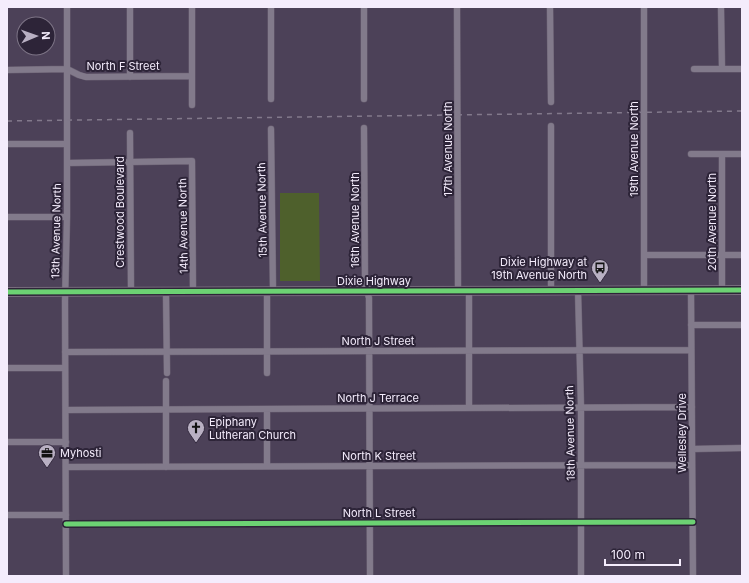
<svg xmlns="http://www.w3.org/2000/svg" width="749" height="583" viewBox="0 0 749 583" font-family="Inter,sans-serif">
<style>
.green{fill:#4e602c}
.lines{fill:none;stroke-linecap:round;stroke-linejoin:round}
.minor-casing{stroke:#6a6072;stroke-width:7}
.primary-casing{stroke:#6a6072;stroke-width:10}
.minor{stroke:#827a8b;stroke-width:6}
.primary{stroke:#867888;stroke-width:9}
.rail{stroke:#82798b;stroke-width:1.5;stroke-dasharray:5 5;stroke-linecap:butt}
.cycleway-casing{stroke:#2d2438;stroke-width:8}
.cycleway{stroke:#6cd273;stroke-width:5}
.labels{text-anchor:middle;stroke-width:4;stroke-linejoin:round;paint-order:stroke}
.street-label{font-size:11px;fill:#f4ecfc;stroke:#2d2438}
.poi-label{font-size:11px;fill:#f4ecfc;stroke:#2d2438;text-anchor:start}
</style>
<rect width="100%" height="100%" fill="#4c4158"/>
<!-- green -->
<path class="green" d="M 280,193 L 319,193 L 320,281 L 280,281 Z"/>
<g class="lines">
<defs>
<path id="minor" d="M 130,7 L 130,77
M 192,7 L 192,105
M 271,7 L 271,99
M 364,7 L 364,99
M 457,7 L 458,291
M 550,7 L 551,102
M 644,7 L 644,290
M 721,8 L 722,69
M 694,69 L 742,69
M 7,70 L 67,69 L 79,75 L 86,77 L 192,76
M 551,126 L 551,290
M 364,128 L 365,283 L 369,298 L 369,303 L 370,576
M 271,129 L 273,291
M 130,133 L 131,292
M 7,144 L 67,144
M 691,154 L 742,154
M 722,154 L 722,290
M 67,163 L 192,161 L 193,292
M 7,217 L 67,217
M 644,255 L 742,255
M 578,290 L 581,408 L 581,576
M 691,290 L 693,576
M 267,291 L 267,373
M 469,291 L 469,408
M 166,292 L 167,373
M 691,325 L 742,325
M 65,352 L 691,350
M 7,368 L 65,368
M 267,409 L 267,466
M 66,410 L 692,407
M 7,442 L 66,442
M 692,449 L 742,448
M 66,467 L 692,465
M 166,467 L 166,381
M 7,515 L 66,515
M 66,524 L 693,522
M 66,576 L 65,301 L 67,217 L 67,7"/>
<path id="primary" d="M 7,292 L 742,290"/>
</defs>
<!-- minor casing -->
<use href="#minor" class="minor-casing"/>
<!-- primary casing -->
<use href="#primary" class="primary-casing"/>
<!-- minor -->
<use href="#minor" class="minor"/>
<!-- primary -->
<use href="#primary" class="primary"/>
<!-- rail -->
<path class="rail" d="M 7,121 L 742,111"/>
<defs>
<path id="cycleway" d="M 7,292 L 742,290
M 66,524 L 693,522"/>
</defs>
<!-- cycleway casing -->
<use href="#cycleway" class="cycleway-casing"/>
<!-- cycleway -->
<use href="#cycleway" class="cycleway"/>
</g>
<!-- icons -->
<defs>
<symbol id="bus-pin" viewBox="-11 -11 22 30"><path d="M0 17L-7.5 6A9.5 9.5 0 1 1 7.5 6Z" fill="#b9b0c3" stroke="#2d2438"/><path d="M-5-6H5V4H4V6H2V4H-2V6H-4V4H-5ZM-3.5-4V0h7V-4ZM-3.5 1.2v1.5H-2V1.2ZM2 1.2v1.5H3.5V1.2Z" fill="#111"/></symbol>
<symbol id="church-pin" viewBox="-11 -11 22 30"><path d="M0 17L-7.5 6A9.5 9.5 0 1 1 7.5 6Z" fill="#b9b0c3" stroke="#2d2438"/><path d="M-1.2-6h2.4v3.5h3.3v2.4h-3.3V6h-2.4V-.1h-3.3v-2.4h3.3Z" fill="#111"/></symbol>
<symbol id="office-pin" viewBox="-11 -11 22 30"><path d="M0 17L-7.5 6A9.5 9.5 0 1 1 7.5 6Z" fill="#b9b0c3" stroke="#2d2438"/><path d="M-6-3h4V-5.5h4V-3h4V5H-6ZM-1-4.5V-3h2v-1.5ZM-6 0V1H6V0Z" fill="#111"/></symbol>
</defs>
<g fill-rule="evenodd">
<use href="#bus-pin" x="590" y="258" width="20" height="27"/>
<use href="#church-pin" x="186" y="418" width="20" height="27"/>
<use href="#office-pin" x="37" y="443" width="20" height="27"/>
</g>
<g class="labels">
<!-- street labels -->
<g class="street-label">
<text x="123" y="70">North F Street</text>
<text transform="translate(448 149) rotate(-90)" y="4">17th Avenue North</text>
<text transform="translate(634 149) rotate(-90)" y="4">19th Avenue North</text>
<text transform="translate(262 210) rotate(-91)" y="4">15th Avenue North</text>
<text transform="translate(120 212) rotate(-90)" y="4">Crestwood Boulevard</text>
<text transform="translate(355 220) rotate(-90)" y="4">16th Avenue North</text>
<text transform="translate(712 222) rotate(-90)" y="4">20th Avenue North</text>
<text transform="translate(183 226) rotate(-91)" y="4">14th Avenue North</text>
<text transform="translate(56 231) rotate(-89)" y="4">13th Avenue North</text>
<text x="374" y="285">Dixie Highway</text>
<text x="378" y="345">North J Street</text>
<text x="378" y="402">North J Terrace</text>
<text transform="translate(570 433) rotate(-91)" y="4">18th Avenue North</text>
<text transform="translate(682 433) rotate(-90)" y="4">Wellesley Drive</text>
<text x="379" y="460">North K Street</text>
<text x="379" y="517">North L Street</text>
</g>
<!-- poi labels -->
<g class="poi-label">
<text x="587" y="266" text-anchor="end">Dixie Highway at<tspan x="587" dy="13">19th Avenue North</tspan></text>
<text x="209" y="426">Epiphany<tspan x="209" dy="13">Lutheran Church</tspan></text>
<text x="60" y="457">Myhosti</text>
</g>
</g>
<!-- border -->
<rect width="749" height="583" fill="none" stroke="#f4ecfc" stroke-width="16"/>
<!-- north arrow -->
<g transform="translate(36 36) rotate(88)"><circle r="19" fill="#2d2438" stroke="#7d7486"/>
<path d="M0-3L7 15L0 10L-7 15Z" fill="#b9b0c3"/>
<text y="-6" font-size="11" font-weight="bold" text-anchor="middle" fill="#f4ecfc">N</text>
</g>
<!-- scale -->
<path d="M605 559v6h75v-6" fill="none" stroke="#f4ecfc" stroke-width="2"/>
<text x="611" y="559" font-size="12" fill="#f4ecfc" stroke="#2d2438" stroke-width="3" paint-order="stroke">100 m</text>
</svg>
